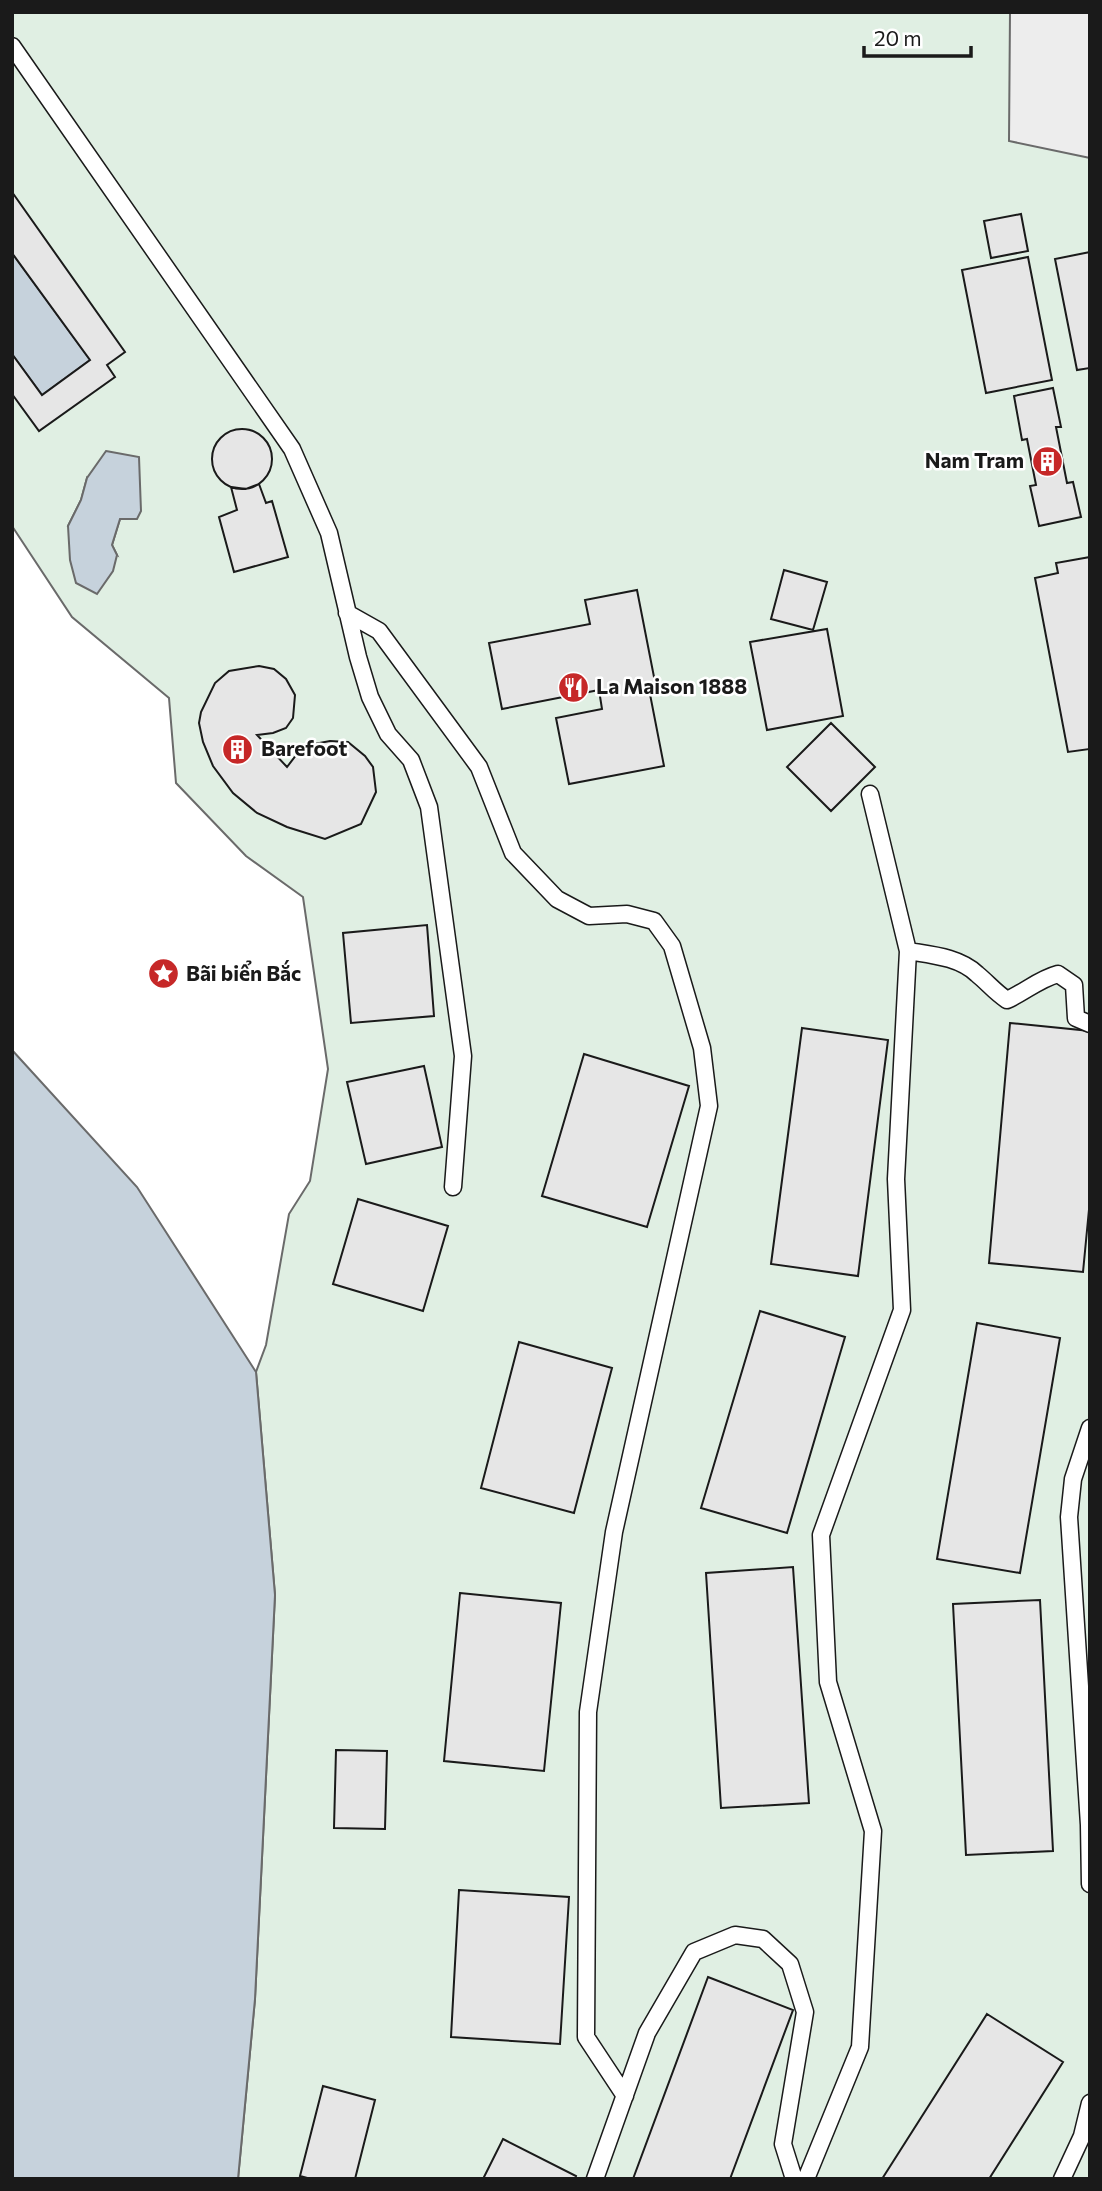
<svg xmlns="http://www.w3.org/2000/svg" width="1102" height="2191" viewBox="0 0 1102 2191" font-family="Commissioner,sans-serif">
<style>
.green{fill:#e0efe3;stroke:#6a6a6a;stroke-width:2;fill-rule:evenodd}
.parking{fill:#ededed;stroke:#6a6a6a;stroke-width:2}
.water{fill:#c6d2dc;stroke:#6a6a6a;stroke-width:2}
.building{fill:#e6e6e6;stroke:#1a1a1a;stroke-width:2}
.lines{fill:none;stroke-linecap:round;stroke-linejoin:round}
.lane-casing{stroke:#1a1a1a;stroke-width:19}
.lane{stroke:#fff;stroke-width:16}
.labels{text-anchor:middle;stroke-width:5;stroke-linejoin:round;paint-order:stroke}
.poi-label{font-size:21px;font-weight:bold;fill:#1a1a1a;stroke:#fff;text-anchor:start}
</style>
<rect width="100%" height="100%" fill="#fff"/>
<!-- green -->
<path class="green" d="M 12,12 L 1090,12 L 1090,2179 L 238,2179 L 255,1999 L 275,1595 L 256,1372 L 266,1345 L 289,1214 L 310,1181 L 328,1069 L 303,897 L 246,856 L 176,783 L 169,698 L 72,617 L 12,526 ZM 87,478 L 120,519 L 112,545 L 117,555 L 68,526 L 81,500 Z"/>
<!-- parking -->
<path class="parking" d="M 1010,12 L 1090,12 L 1090,158 L 1009,141 Z"/>
<!-- water -->
<path class="water" d="M 12,253 L 90,360 L 42,395 L 12,354 Z
M 106,451 L 139,457 L 141,511 L 137,519 L 120,519 L 112,545 L 117,555 L 113,571 L 97,594 L 76,583 L 70,560 L 68,526 L 81,500 L 87,478 Z
M 12,1050 L 137,1187 L 256,1372 L 275,1595 L 255,1999 L 238,2179 L 12,2179 Z"/>
<!-- building -->
<path class="building" d="M 12,192 L 125,352 L 107,365 L 115,377 L 39,431 L 12,394 L 12,354 L 42,395 L 90,360 L 12,253 Z
M 1021,214 L 1028,251 L 991,258 L 984,221 Z
M 1090,252 L 1090,368 L 1077,370 L 1055,259 Z
M 1028,257 L 1052,380 L 986,393 L 962,270 Z
M 1053,388 L 1061,427 L 1056,427 L 1067,483 L 1073,482 L 1081,517 L 1039,526 L 1030,486 L 1036,485 L 1027,439 L 1022,440 L 1014,396 Z
M212 459a30 30 0 1 1 60 0a30 30 0 1 1-60 0Z
M 259,484 L 266,503 L 272,501 L 288,557 L 234,572 L 219,517 L 237,510 L 231,487 L 246,489 Z
M 1090,557 L 1090,749 L 1068,752 L 1035,578 L 1058,573 L 1056,563 Z
M 784,570 L 827,582 L 813,630 L 771,619 Z
M 637,590 L 655,682 L 648,684 L 664,766 L 569,784 L 556,718 L 602,709 L 599,690 L 502,709 L 489,643 L 590,624 L 585,600 Z
M 827,629 L 843,716 L 767,730 L 750,642 Z
M 259,666 L 274,669 L 286,679 L 295,695 L 293,718 L 286,728 L 273,733 L 257,735 L 287,767 L 297,754 L 309,745 L 330,741 L 348,742 L 365,756 L 373,767 L 376,792 L 361,824 L 325,839 L 287,827 L 257,813 L 233,793 L 213,766 L 203,742 L 199,723 L 201,712 L 215,683 L 229,671 Z
M 831,723 L 875,767 L 831,811 L 787,767 Z
M 427,925 L 434,1016 L 351,1023 L 343,933 Z
M 1010,1023 L 1090,1031 L 1090,1199 L 1083,1272 L 989,1263 Z
M 802,1028 L 888,1040 L 858,1276 L 771,1264 Z
M 584,1054 L 689,1086 L 647,1227 L 542,1196 Z
M 424,1066 L 442,1147 L 366,1164 L 347,1082 Z
M 358,1199 L 448,1226 L 423,1311 L 333,1284 Z
M 760,1311 L 845,1337 L 787,1533 L 701,1508 Z
M 977,1323 L 1060,1338 L 1020,1573 L 937,1559 Z
M 519,1342 L 612,1368 L 574,1513 L 481,1488 Z
M 793,1567 L 809,1803 L 721,1808 L 706,1573 Z
M 460,1593 L 561,1603 L 544,1771 L 444,1761 Z
M 1040,1600 L 1053,1851 L 966,1855 L 953,1604 Z
M 336,1750 L 387,1751 L 385,1829 L 334,1828 Z
M 459,1890 L 569,1897 L 560,2044 L 451,2037 Z
M 708,1977 L 793,2010 L 730,2179 L 633,2179 Z
M 987,2014 L 1063,2062 L 989,2179 L 882,2179 Z
M 323,2086 L 375,2100 L 355,2179 L 311,2179 L 300,2176 Z
M 503,2139 L 576,2176 L 575,2179 L 483,2179 Z"/>
<g class="lines">
<defs>
<path id="lane" d="M 12,46 L 292,449 L 329,533 L 358,657 L 370,697 L 388,734 L 411,760 L 429,807 L 463,1056 L 453,1187
M 347,613 L 379,631 L 479,767 L 513,853 L 557,899 L 589,916 L 627,914 L 654,921 L 672,946 L 702,1048 L 709,1106 L 614,1532 L 588,1712 L 586,2037 L 625,2096
M 908,951 C 932,955 959,957 977,974 C 988,983 995,992 1007,1000 C 1025,992 1039,979 1058,974 L 1074,985 L 1076,1018 L 1090,1024
M 1090,1428 L 1073,1479 L 1069,1517 L 1089,1825 L 1090,1884
M 595,2179 L 647,2033 L 694,1952 L 735,1935 L 763,1939 L 790,1964 L 805,2012 L 783,2144 L 794,2179
M 806,2179 L 860,2047 L 873,1831 L 828,1682 L 821,1535 L 902,1310 L 896,1179 L 908,951 L 870,794
M 1062,2179 L 1082,2136 L 1090,2103"/>
</defs>
<!-- lane casing -->
<use href="#lane" class="lane-casing"/>
<!-- lane -->
<use href="#lane" class="lane"/>
</g>
<!-- icons -->
<defs>
<symbol id="building-disc" viewBox="-11 -11 22 22"><circle r="9.5" fill="#c62828" stroke="#fff"/><path d="M-4-6H4V6H1V3H-1V6H-4ZM-2.5-4.3h1.7v1.8h-1.7ZM.8-4.3h1.7v1.8H.8ZM-2.5-1h1.7V.8h-1.7ZM.8-1h1.7V.8H.8Z" fill="#fff"/></symbol>
<symbol id="restaurant-disc" viewBox="-11 -11 22 22"><circle r="9.5" fill="#c62828" stroke="#fff"/><path d="M-5-6h1v4h1v-4h1v4h1v-4h1v5L-1.5 .5V6h-2V.5L-5-1ZM5-6V6H3V1.5H1.5Q1.5-4 5-6Z" fill="#fff"/></symbol>
<symbol id="sight-disc" viewBox="-11 -11 22 22"><circle r="9.5" fill="#c62828" stroke="#fff"/><path d="M0-6L1.8-2.2L6-1.7L2.9 1.2L3.7 5.4L0 3.3L-3.7 5.4L-2.9 1.2L-6-1.7L-1.8-2.2Z" fill="#fff"/></symbol>
</defs>
<g fill-rule="evenodd">
<use href="#building-disc" x="1030" y="444" width="35" height="35"/>
<use href="#restaurant-disc" x="556" y="670" width="35" height="35"/>
<use href="#building-disc" x="220" y="732" width="35" height="35"/>
<use href="#sight-disc" x="146" y="956" width="35" height="35"/>
</g>
<g class="labels">
<!-- poi labels -->
<g class="poi-label">
<text x="1024" y="468" text-anchor="end">Nam Tram</text>
<text x="596" y="694">La Maison 1888</text>
<text x="261" y="756">Barefoot</text>
<text x="186" y="981">Bãi biển Bắc</text>
</g>
</g>
<!-- border -->
<rect width="1102" height="2191" fill="none" stroke="#1a1a1a" stroke-width="28"/>
<!-- scale -->
<path d="M864 46v10h107v-10" fill="none" stroke="#1a1a1a" stroke-width="3.5"/>
<text x="874" y="46" font-size="21" fill="#1a1a1a" stroke="#ffffff" stroke-width="5" paint-order="stroke">20 m</text>
</svg>
